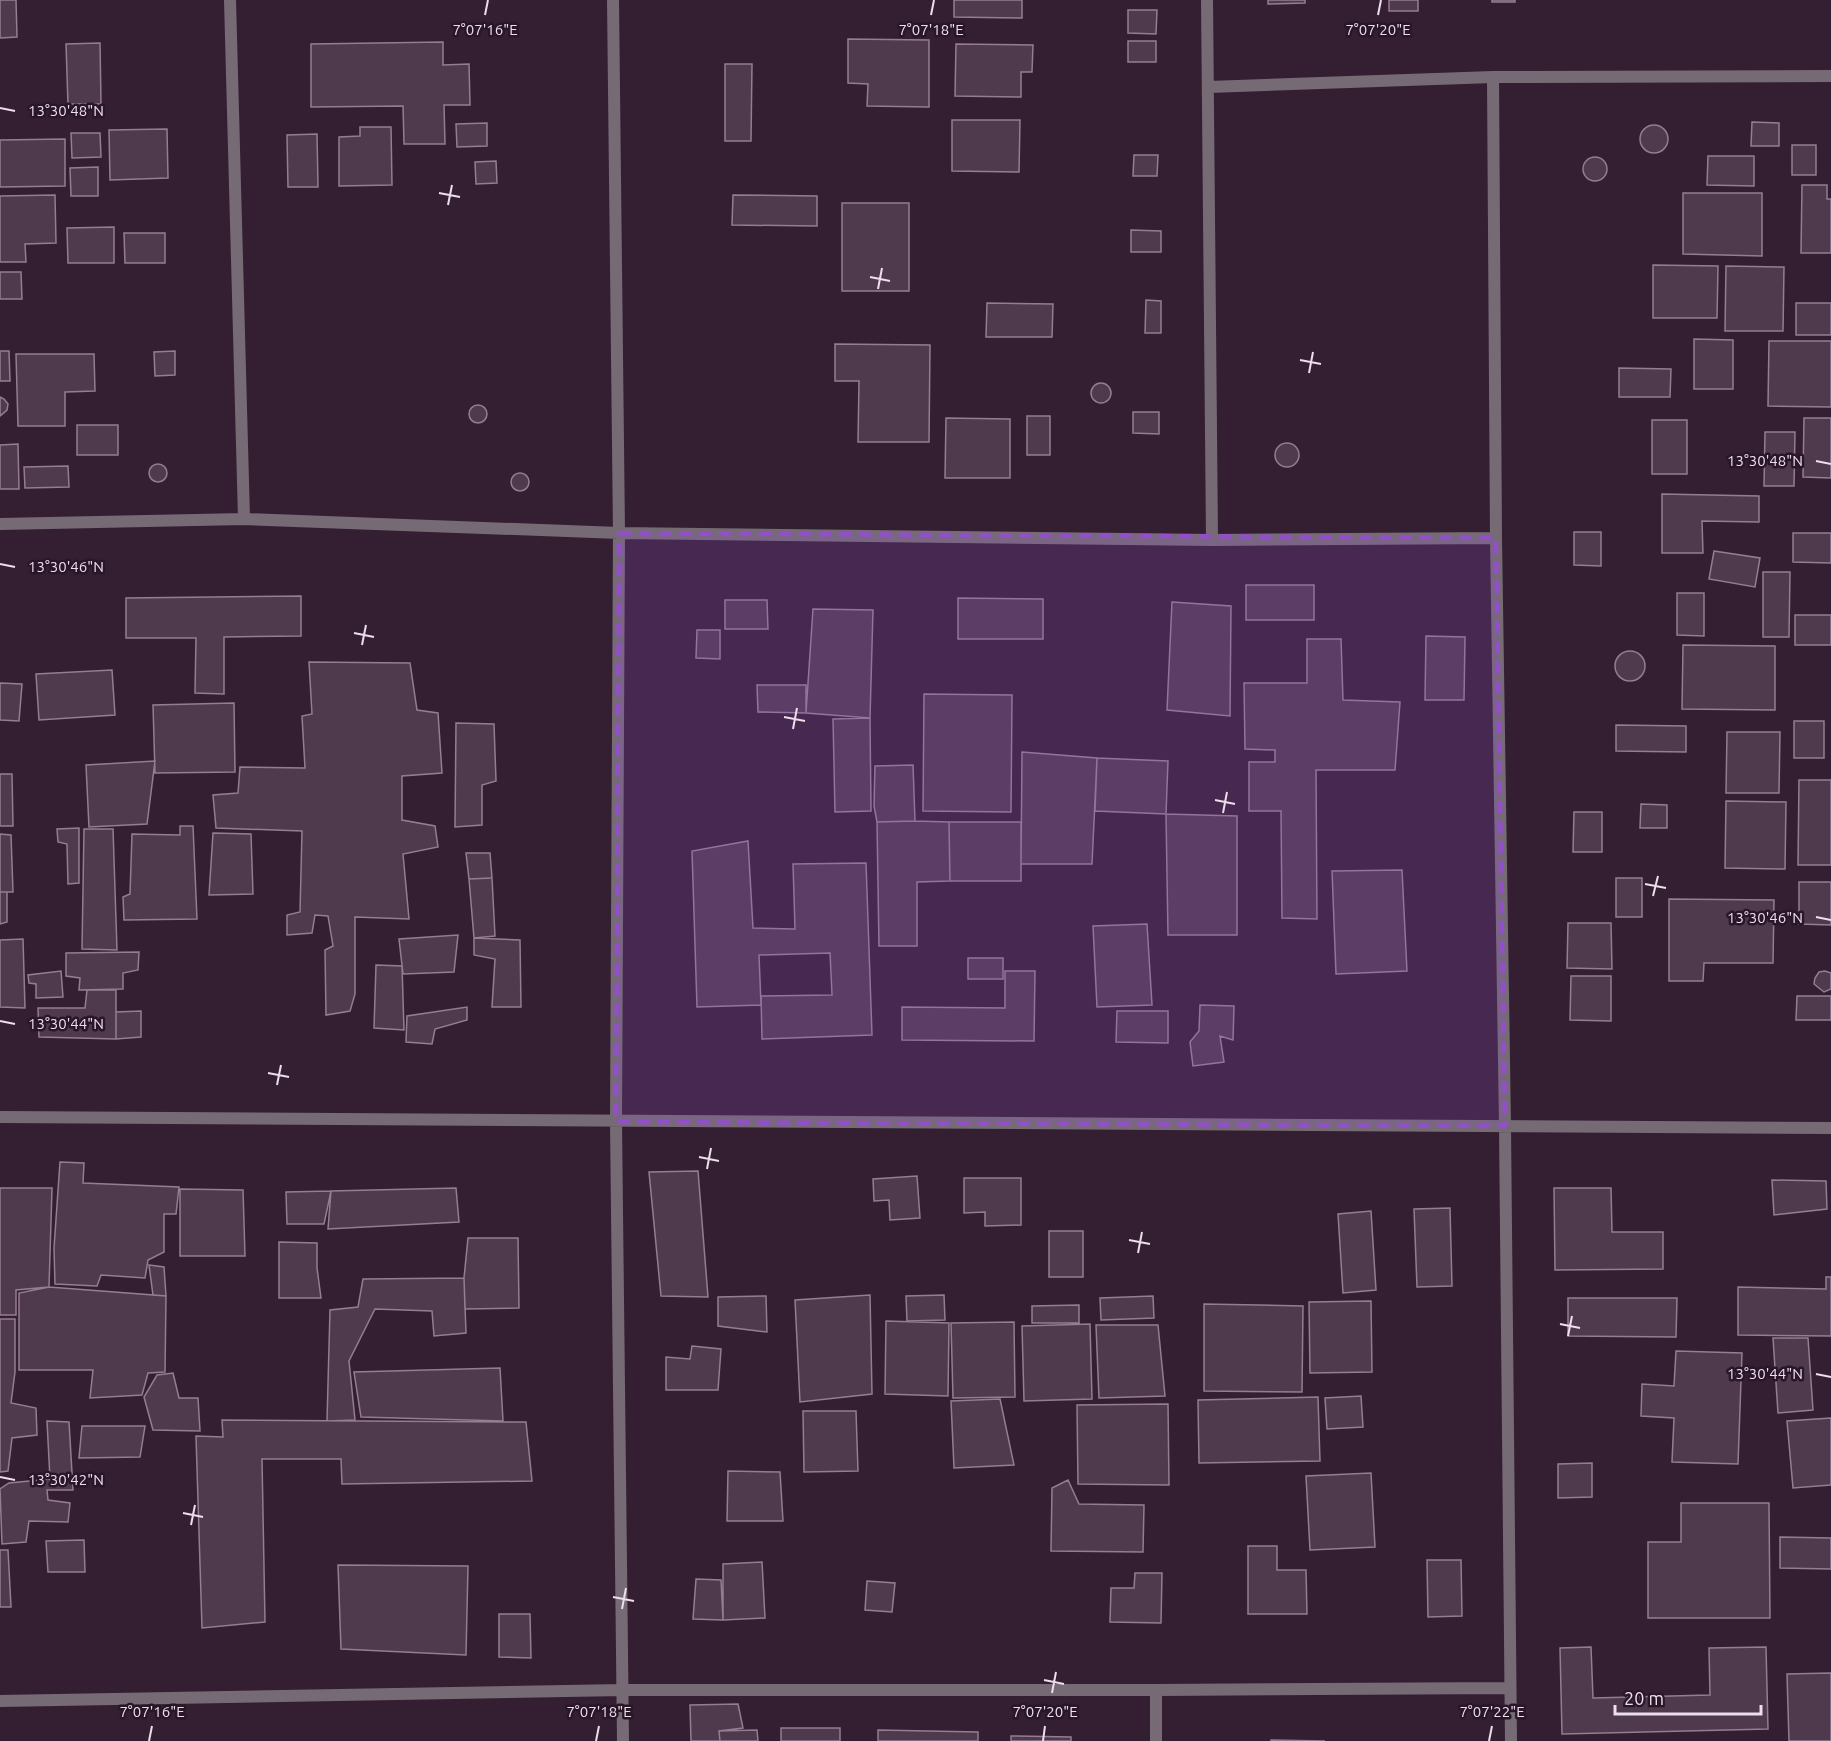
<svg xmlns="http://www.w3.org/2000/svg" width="1831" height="1741" viewBox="0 0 1831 1741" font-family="Ubuntu,sans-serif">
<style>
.building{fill:#4f394d;stroke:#957c93;stroke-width:1.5}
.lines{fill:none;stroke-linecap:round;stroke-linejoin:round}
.street{stroke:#766b75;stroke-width:12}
.marked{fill:#9250c8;fill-opacity:0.2;stroke:#9250c8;stroke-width:4.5;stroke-dasharray:12 8;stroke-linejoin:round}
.ticks{fill:none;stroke:#ecdeea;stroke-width:2}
.ticks-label{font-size:15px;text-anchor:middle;fill:#ecdeea;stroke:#291628;stroke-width:5;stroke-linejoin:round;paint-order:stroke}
</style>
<rect width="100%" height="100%" fill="#341f32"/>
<!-- building -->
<path class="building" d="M 0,0 L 16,0 L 17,37 L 0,38 Z
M 954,0 L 1022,0 L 1022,18 L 954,17 Z
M 1268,0 L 1305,0 L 1305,3 L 1268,4 Z
M 1389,0 L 1418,0 L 1418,11 L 1389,11 Z
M 1492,0 L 1515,0 L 1515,2 L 1492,2 Z
M 1128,10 L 1157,10 L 1156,34 L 1128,33 Z
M 848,39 L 929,40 L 929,107 L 867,106 L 868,84 L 848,83 Z
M 1128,41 L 1156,41 L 1156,62 L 1128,62 Z
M 443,42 L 443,65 L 469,64 L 470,105 L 444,105 L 445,144 L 404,144 L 403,106 L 311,107 L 311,44 Z
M 100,43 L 101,104 L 68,104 L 66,44 Z
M 956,44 L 1033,45 L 1032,72 L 1021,72 L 1021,97 L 955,96 Z
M 725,64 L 752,64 L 751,141 L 725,141 Z
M 952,120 L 1020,120 L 1019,172 L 952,171 Z
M 1752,122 L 1779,123 L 1779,146 L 1751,146 Z
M 487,123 L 487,146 L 457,147 L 456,124 Z
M1640 139a14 14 0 1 1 28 0a14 14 0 1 1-28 0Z
M 360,127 L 391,127 L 392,185 L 339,186 L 339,137 L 360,136 Z
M 167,129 L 168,178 L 110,180 L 109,130 Z
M 71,133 L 100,133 L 101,157 L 72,158 Z
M 317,134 L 318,187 L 288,187 L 287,135 Z
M 65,139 L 65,186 L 0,187 L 0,140 Z
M 1792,145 L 1816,145 L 1816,175 L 1792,175 Z
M 1134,155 L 1158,155 L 1157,176 L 1133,176 Z
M 1708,156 L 1754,156 L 1754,186 L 1707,185 Z
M1583 169a12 12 0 1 1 24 0a12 12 0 1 1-24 0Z
M 496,161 L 497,183 L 476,184 L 475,162 Z
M 98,167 L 98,196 L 71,196 L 70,168 Z
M 1802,185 L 1827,185 L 1827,199 L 1831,199 L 1831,253 L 1801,253 Z
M 1683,193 L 1762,193 L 1762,256 L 1683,254 Z
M 55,195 L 56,243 L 25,244 L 26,262 L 0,262 L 0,196 Z
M 733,195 L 817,196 L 817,226 L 732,225 Z
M 842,203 L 909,203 L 909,291 L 842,291 Z
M 114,227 L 114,263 L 68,263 L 67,228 Z
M 1131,230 L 1161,231 L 1161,252 L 1131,252 Z
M 124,233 L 165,233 L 165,263 L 125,263 Z
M 1653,265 L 1718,266 L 1717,318 L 1653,318 Z
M 1726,266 L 1784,267 L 1783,331 L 1725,331 Z
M 0,272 L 21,272 L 22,299 L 0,299 Z
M 1146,300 L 1161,301 L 1161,333 L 1145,333 Z
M 987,303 L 1053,304 L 1052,337 L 986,337 Z
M 1796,303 L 1831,303 L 1831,335 L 1796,335 Z
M 1694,339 L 1733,340 L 1733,389 L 1694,389 Z
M 1769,341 L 1831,341 L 1831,407 L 1768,406 Z
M 835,344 L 930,345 L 929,442 L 858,442 L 859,381 L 835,381 Z
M 0,351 L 9,351 L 10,381 L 0,381 Z
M 175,351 L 175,375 L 155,376 L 154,352 Z
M 16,354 L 94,354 L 95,391 L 65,392 L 65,426 L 18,426 Z
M 1619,368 L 1671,369 L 1670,397 L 1619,397 Z
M1091 393a10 10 0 1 1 20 0a10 10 0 1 1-20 0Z
M 0,397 L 4,399 L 8,404 L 7,410 L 0,416 Z
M469 414a9 9 0 1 1 18 0a9 9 0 1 1-18 0Z
M 1133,412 L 1159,412 L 1159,434 L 1133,433 Z
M 1027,416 L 1050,416 L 1050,455 L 1027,455 Z
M 946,418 L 1010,419 L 1010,478 L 945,478 Z
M 1804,418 L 1831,418 L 1831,478 L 1803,477 Z
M 1652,420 L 1687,420 L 1687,474 L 1652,474 Z
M 77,425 L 118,425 L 118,455 L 77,455 Z
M 1765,432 L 1795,432 L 1794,486 L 1764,486 Z
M1275 455a12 12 0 1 1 24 0a12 12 0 1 1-24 0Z
M 18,444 L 19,489 L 0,489 L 0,445 Z
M149 473a9 9 0 1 1 18 0a9 9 0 1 1-18 0Z
M 68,466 L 69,487 L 25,488 L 24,467 Z
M511 482a9 9 0 1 1 18 0a9 9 0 1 1-18 0Z
M 1662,494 L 1759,496 L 1759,522 L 1702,521 L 1703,553 L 1662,553 Z
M 1574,532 L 1601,532 L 1601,566 L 1574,565 Z
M 1793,533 L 1831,533 L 1831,563 L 1793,562 Z
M 1714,551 L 1760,558 L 1755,587 L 1709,579 Z
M 1763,572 L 1790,572 L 1789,637 L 1763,637 Z
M 1246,585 L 1314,585 L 1314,620 L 1246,620 Z
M 1677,593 L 1704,593 L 1704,636 L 1677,635 Z
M 301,596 L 301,636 L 224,637 L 224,694 L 195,693 L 196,638 L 126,638 L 126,598 Z
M 958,598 L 1043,599 L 1043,639 L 958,639 Z
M 725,600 L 767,600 L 768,629 L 725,629 Z
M 1172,602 L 1231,606 L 1230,716 L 1167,710 Z
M 813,609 L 873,610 L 870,718 L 806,713 Z
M 1795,615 L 1831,615 L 1831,645 L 1795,645 Z
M 697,630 L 720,630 L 720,659 L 696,658 Z
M 1426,636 L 1465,637 L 1464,700 L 1425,700 Z
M 1307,639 L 1341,639 L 1343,700 L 1400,702 L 1395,770 L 1316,770 L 1317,919 L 1282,918 L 1281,811 L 1249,811 L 1249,762 L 1275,762 L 1275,750 L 1245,749 L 1244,683 L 1307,683 Z
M 1683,645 L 1775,646 L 1775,710 L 1682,709 Z
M1615 666a15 15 0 1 1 30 0a15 15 0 1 1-30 0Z
M 309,662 L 410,663 L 417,710 L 438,713 L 442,773 L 402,776 L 402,820 L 435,826 L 438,847 L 403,854 L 409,919 L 355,917 L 355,994 L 350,1011 L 326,1015 L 325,950 L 333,946 L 328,916 L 315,915 L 312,933 L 287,935 L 287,915 L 300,912 L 302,831 L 216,828 L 213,795 L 238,793 L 240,767 L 305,768 L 302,716 L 312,714 Z
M 112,670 L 115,715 L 39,720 L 36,674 Z
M 0,683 L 22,684 L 19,721 L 0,720 Z
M 757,685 L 806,685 L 806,713 L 758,712 Z
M 924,694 L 1012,695 L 1011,812 L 923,811 Z
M 234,703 L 235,772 L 155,773 L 153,705 Z
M 870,718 L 871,811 L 835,812 L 833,719 Z
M 1794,721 L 1824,721 L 1824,758 L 1794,758 Z
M 456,723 L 494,724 L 496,781 L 482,785 L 482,825 L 455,827 Z
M 1616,725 L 1686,726 L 1686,752 L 1616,751 Z
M 1727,732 L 1780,732 L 1779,793 L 1726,793 Z
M 1022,752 L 1097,758 L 1092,864 L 1021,864 Z
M 1097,758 L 1168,761 L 1166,814 L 1095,811 Z
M 155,761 L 147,824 L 89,827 L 86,765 Z
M 913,765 L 915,821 L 877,822 L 874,806 L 875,766 Z
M 0,774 L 12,774 L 13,826 L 0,826 Z
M 1799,780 L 1831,780 L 1831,865 L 1798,865 Z
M 1726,801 L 1786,802 L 1785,869 L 1725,868 Z
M 1641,804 L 1667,805 L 1667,828 L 1640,828 Z
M 1574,812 L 1602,812 L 1602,852 L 1573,852 Z
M 1166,814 L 1237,816 L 1237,935 L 1168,935 Z
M 915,821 L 949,822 L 950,881 L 917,882 L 917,946 L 879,946 L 877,822 Z
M 949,822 L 1021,822 L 1021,881 L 950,881 Z
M 180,826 L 193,826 L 197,919 L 124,920 L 123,897 L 130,894 L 132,834 L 180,835 Z
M 79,828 L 79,883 L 68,884 L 67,844 L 58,842 L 57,829 Z
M 84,829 L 113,829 L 117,950 L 82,949 Z
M 213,833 L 251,834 L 253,894 L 209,895 Z
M 0,834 L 11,835 L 13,892 L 0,892 Z
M 748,841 L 753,928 L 795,929 L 793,864 L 866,863 L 872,1035 L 762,1039 L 761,996 L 832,995 L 830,953 L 759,955 L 761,1005 L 697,1007 L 692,851 Z
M 466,853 L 490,853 L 492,878 L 469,879 Z
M 1402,870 L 1407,971 L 1336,974 L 1332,871 Z
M 492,878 L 495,936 L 474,938 L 469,879 Z
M 1616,878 L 1642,878 L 1642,917 L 1616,917 Z
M 1799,882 L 1831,882 L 1831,925 L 1799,924 Z
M 0,892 L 7,892 L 7,922 L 0,924 Z
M 1669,899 L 1774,900 L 1773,963 L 1704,963 L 1703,981 L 1669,981 Z
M 1568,923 L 1611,923 L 1612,969 L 1567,968 Z
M 1147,924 L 1152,1005 L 1097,1007 L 1093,926 Z
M 458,935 L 454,972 L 403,974 L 399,939 Z
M 474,938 L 520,940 L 521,1007 L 492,1007 L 495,959 L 474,955 Z
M 23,939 L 25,1008 L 0,1007 L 0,940 Z
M 139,952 L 138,970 L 123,973 L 123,989 L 79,990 L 80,978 L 66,976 L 66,953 Z
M 968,958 L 1003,958 L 1003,979 L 968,979 Z
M 376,965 L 402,966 L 404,1030 L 374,1028 Z
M 61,971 L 63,997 L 36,998 L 36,984 L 29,983 L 28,975 Z
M 1005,971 L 1035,971 L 1034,1041 L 902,1040 L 902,1007 L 1005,1008 Z
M 1825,971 L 1831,973 L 1831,989 L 1824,992 L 1814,984 L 1815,978 L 1819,972 Z
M 1571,976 L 1611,976 L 1611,1021 L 1570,1020 Z
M 87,990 L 116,990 L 116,1039 L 39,1037 L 38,1008 L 85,1008 Z
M 1797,996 L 1831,996 L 1831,1020 L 1796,1020 Z
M 1200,1005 L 1234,1006 L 1233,1040 L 1220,1036 L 1224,1062 L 1193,1066 L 1190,1042 L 1199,1031 Z
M 467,1007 L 467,1020 L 435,1029 L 432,1044 L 406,1042 L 407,1016 Z
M 141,1011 L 141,1037 L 116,1039 L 116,1012 Z
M 1117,1011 L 1168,1011 L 1168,1043 L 1116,1042 Z
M 60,1162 L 84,1163 L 83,1183 L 179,1187 L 176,1214 L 164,1214 L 164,1252 L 148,1260 L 145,1278 L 101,1275 L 97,1286 L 55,1284 L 54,1248 Z
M 698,1171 L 708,1297 L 661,1296 L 649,1172 Z
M 917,1176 L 920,1218 L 890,1220 L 889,1200 L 874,1201 L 873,1179 Z
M 964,1178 L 1021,1178 L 1021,1225 L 985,1226 L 985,1212 L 964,1213 Z
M 1772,1180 L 1826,1181 L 1827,1209 L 1774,1215 Z
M 0,1188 L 52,1188 L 49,1287 L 16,1290 L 16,1315 L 0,1315 Z
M 456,1188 L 459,1222 L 328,1229 L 331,1191 Z
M 1554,1188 L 1611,1188 L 1612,1232 L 1663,1232 L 1663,1269 L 1555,1270 Z
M 180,1189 L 243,1190 L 245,1256 L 180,1256 Z
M 331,1191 L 324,1224 L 287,1224 L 286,1192 Z
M 1450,1208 L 1452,1286 L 1417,1287 L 1414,1209 Z
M 1371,1211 L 1376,1290 L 1343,1293 L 1338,1214 Z
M 1049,1231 L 1083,1231 L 1083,1277 L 1049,1277 Z
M 468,1238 L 518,1238 L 519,1308 L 465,1309 L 464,1278 Z
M 279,1242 L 317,1243 L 317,1268 L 321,1298 L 279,1298 Z
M 149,1265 L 164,1267 L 166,1296 L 153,1295 Z
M 1826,1277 L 1831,1277 L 1831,1336 L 1738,1335 L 1738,1287 L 1826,1289 Z
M 464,1278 L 466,1333 L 434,1336 L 432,1311 L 375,1309 L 349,1361 L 355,1420 L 327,1421 L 330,1310 L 358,1307 L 363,1279 Z
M 49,1287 L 166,1296 L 165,1372 L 148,1373 L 142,1395 L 90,1398 L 93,1370 L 19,1370 L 19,1293 Z
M 870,1295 L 872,1394 L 800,1402 L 795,1300 Z
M 944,1295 L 945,1320 L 907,1321 L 906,1296 Z
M 766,1296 L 767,1332 L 718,1326 L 718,1297 Z
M 1153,1296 L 1154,1318 L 1101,1320 L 1100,1298 Z
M 1568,1298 L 1677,1298 L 1676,1337 L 1568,1336 Z
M 1371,1301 L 1372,1372 L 1310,1373 L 1309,1302 Z
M 1204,1304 L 1303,1306 L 1302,1392 L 1204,1391 Z
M 1079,1305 L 1079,1323 L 1032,1323 L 1032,1306 Z
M 0,1319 L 15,1319 L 15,1372 L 11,1403 L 36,1408 L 37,1435 L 12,1438 L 8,1471 L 0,1472 Z
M 886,1321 L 949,1323 L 948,1396 L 885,1394 Z
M 1014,1322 L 1015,1397 L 953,1398 L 951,1323 Z
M 1090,1324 L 1092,1399 L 1024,1401 L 1022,1326 Z
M 1096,1325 L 1158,1325 L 1165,1396 L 1099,1398 Z
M 1773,1338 L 1808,1338 L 1813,1410 L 1778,1413 Z
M 692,1346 L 721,1349 L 718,1390 L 666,1390 L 666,1357 L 690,1359 Z
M 1676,1351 L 1742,1353 L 1738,1464 L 1672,1462 L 1674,1418 L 1641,1416 L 1642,1384 L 1674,1386 Z
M 500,1368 L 503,1421 L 361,1417 L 354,1372 Z
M 173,1373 L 179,1398 L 198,1398 L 200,1431 L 153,1430 L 144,1397 L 157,1375 Z
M 1361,1396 L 1363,1427 L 1327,1429 L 1325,1398 Z
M 1318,1397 L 1320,1461 L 1199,1463 L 1198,1400 Z
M 1000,1399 L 1014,1465 L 954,1468 L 951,1401 Z
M 1168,1404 L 1169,1485 L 1078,1484 L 1077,1405 Z
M 803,1411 L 856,1411 L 858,1471 L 804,1472 Z
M 1831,1418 L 1831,1485 L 1793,1488 L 1787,1421 Z
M 222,1420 L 526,1422 L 532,1481 L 342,1484 L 341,1459 L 262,1459 L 265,1622 L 202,1628 L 196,1436 L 223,1437 Z
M 47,1421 L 69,1422 L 73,1490 L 47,1490 L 48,1500 L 70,1503 L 68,1522 L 29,1521 L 26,1542 L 2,1544 L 0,1489 L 9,1483 L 50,1479 Z
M 82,1426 L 145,1426 L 140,1457 L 79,1458 Z
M 1592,1463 L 1592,1497 L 1558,1498 L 1558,1464 Z
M 728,1471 L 780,1472 L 783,1521 L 727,1521 Z
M 1371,1473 L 1375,1547 L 1310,1550 L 1306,1476 Z
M 1068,1480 L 1079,1504 L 1144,1505 L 1143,1552 L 1051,1551 L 1052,1488 Z
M 1681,1503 L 1769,1503 L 1770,1618 L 1648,1618 L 1648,1542 L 1681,1542 Z
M 1780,1537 L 1831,1538 L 1831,1569 L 1780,1568 Z
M 84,1540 L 85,1572 L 48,1572 L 46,1541 Z
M 1248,1546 L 1277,1546 L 1277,1570 L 1306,1570 L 1307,1614 L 1248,1614 Z
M 0,1550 L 8,1550 L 11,1607 L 0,1607 Z
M 1427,1560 L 1461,1560 L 1462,1616 L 1428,1617 Z
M 762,1562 L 765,1618 L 723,1620 L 723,1564 Z
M 338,1565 L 468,1566 L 466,1655 L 341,1649 Z
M 1135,1573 L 1162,1573 L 1161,1623 L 1110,1622 L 1111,1588 L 1134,1588 Z
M 696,1579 L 721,1580 L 723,1620 L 693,1619 Z
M 867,1581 L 895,1583 L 892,1612 L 865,1610 Z
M 499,1614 L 530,1614 L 531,1658 L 499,1657 Z
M 1591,1647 L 1593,1698 L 1710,1695 L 1709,1648 L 1766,1647 L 1768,1729 L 1562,1734 L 1560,1648 Z
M 1831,1673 L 1831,1741 L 1789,1741 L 1787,1674 Z
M 738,1704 L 743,1728 L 719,1731 L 720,1741 L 691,1741 L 690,1705 Z
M 781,1728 L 840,1728 L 840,1741 L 781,1741 Z
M 757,1730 L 758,1741 L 720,1741 L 719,1731 Z
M 878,1730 L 978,1732 L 978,1741 L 878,1741 Z
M 1011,1736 L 1071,1737 L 1071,1741 L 1011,1741 Z
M 1271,1740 L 1325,1741 L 1271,1741 Z"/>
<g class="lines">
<!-- street -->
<path class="street" d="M 230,0 L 244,519
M 613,0 L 619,533 L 616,1122 L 623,1741
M 1207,0 L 1212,540
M 1493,77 L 1496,538 L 1505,1126 L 1511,1741
M 1209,87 L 1493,77 L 1831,76
M 0,524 L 244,519 L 619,533 L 1212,540 L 1496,538
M 0,1117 L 1831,1128
M 1156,1690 L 1156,1741
M 0,1701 L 623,1690 L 1156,1690 L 1510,1688"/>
</g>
<!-- marked area -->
<path class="marked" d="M 619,533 L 1496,538 L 1505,1126 L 616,1122 Z"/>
<!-- ticks -->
<path class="ticks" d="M 485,15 L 488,0M 931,15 L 934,0M 1378,15 L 1381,0M 0,108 L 15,111M 439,193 L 460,197M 448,205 L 452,185M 870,277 L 890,281M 878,289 L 882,268M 1300,360 L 1321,364M 1309,373 L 1313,352M 1816,461 L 1831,464M 0,564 L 15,567M 354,633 L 374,637M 362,645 L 366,625M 784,717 L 805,721M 793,729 L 797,708M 1215,800 L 1235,804M 1223,813 L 1227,792M 1645,884 L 1666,888M 1653,896 L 1658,876M 1816,917 L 1831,920M 0,1021 L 15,1024M 268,1073 L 289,1077M 277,1085 L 281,1065M 699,1157 L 719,1161M 707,1169 L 711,1148M 1129,1240 L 1150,1244M 1138,1253 L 1142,1232M 1560,1324 L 1580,1328M 1568,1336 L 1572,1316M 1816,1374 L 1831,1377M 0,1477 L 15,1480M 183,1513 L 203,1517M 191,1525 L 195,1505M 613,1597 L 634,1601M 622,1609 L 626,1588M 1044,1680 L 1064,1684M 1052,1693 L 1056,1672M 149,1741 L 152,1726M 596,1741 L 599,1726M 1043,1741 L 1045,1726M 1489,1741 L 1492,1726"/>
<g class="ticks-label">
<text x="485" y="35">7°07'16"E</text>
<text x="931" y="35">7°07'18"E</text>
<text x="1378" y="35">7°07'20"E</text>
<text x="66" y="116">13°30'48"N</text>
<text x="1765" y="466">13°30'48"N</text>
<text x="66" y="572">13°30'46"N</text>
<text x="1765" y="923">13°30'46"N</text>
<text x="66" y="1029">13°30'44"N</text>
<text x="1765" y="1379">13°30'44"N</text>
<text x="66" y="1485">13°30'42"N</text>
<text x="152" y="1717">7°07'16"E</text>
<text x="599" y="1717">7°07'18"E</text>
<text x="1045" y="1717">7°07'20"E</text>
<text x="1492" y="1717">7°07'22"E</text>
</g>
<!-- scale -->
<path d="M1615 1705v9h146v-9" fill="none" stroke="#ecdeea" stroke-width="3"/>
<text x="1624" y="1705" font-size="18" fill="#ecdeea" stroke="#291628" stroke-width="4.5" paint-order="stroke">20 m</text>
</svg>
